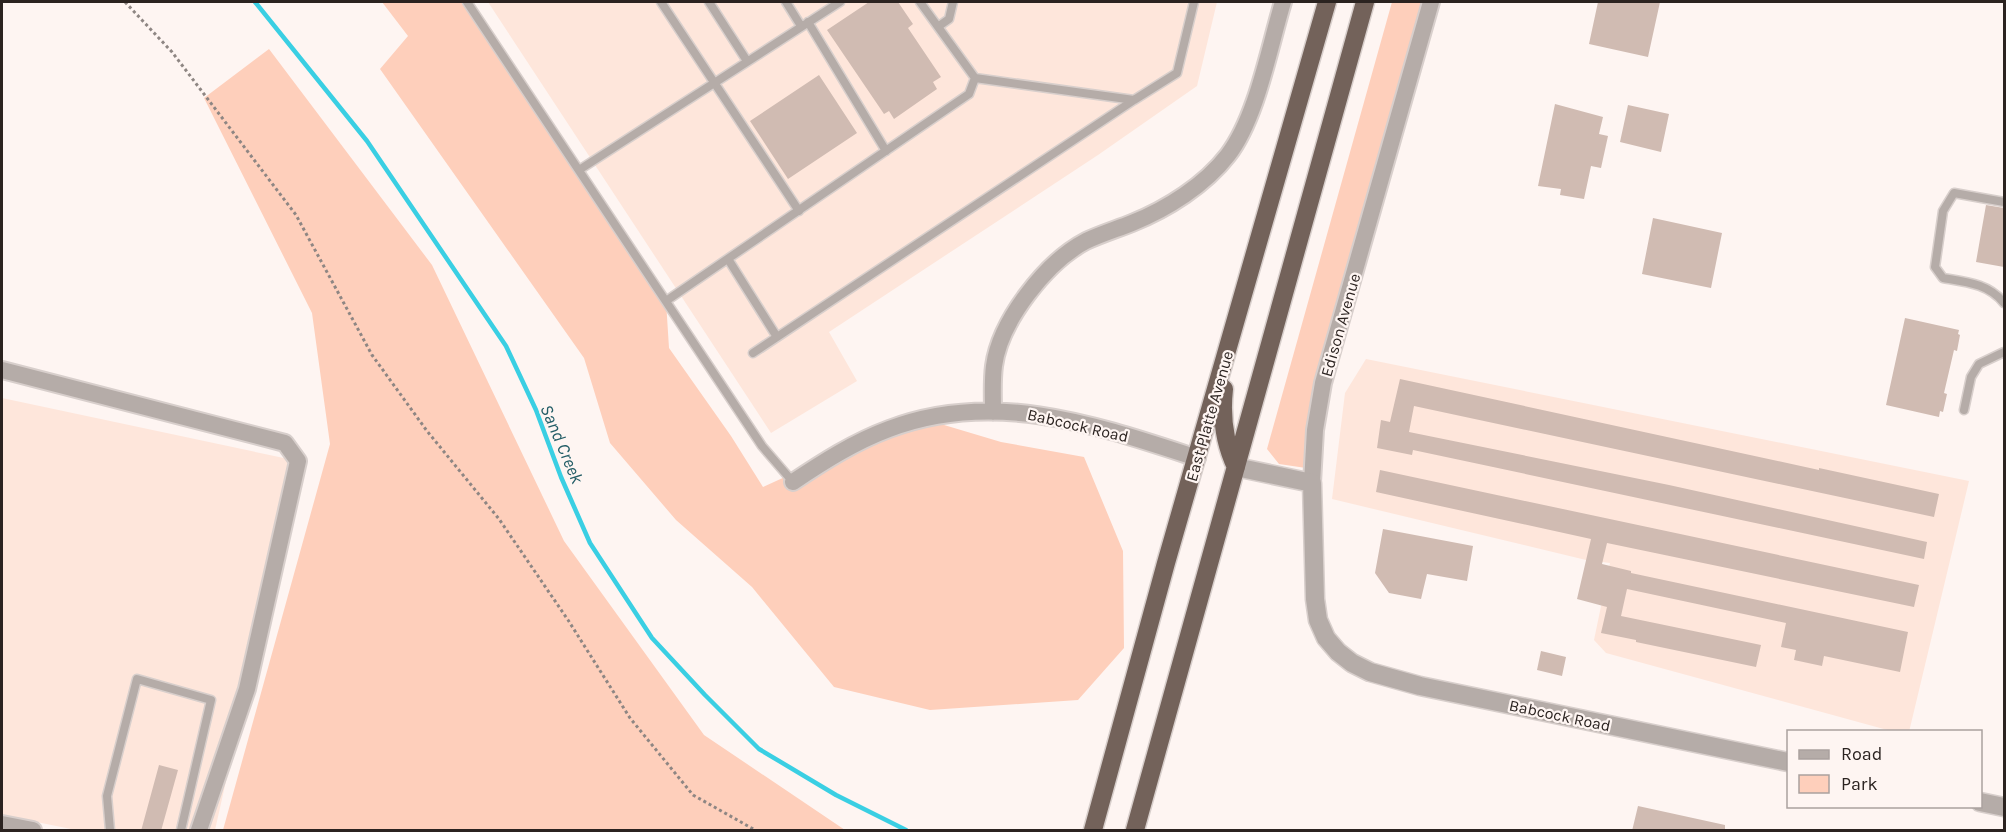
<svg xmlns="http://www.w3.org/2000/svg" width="2006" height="832" viewBox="0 0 2006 832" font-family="Karla,sans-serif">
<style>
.built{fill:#fee6db}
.green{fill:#fecfbb}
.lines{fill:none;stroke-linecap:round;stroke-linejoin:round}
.stream{stroke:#3acfe3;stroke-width:4.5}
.building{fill:#d0bbb2}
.service-casing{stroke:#d8cfcc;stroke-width:11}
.minor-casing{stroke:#d8cfcc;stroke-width:20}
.tertiary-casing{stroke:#d8cfcc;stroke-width:21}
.trunk-casing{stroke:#d8cfcc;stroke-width:21}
.path{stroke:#8e8683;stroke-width:3;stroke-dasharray:3 3;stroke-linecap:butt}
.service{stroke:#b5aca8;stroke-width:8}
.minor{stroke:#b5aca8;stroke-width:16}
.tertiary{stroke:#b5aca8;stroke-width:18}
.trunk{stroke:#73625a;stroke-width:18}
.labels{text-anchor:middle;stroke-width:4.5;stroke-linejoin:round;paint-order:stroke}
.street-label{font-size:16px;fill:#2b2320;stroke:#fef5f2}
.water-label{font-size:18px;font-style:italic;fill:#235d66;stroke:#fef5f2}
</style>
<rect width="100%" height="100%" fill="#fef5f2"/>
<!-- built -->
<path class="built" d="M 488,2 L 1217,2 L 1197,86 L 1098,155 L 829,332 L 857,381 L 771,433 Z
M 1366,359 L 1969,481 L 1909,732 L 1891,731 L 1606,653 L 1594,640 L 1610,563 L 1586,560 L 1332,499 L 1345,393 Z
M 2,398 L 298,461 L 215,830 L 76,830 L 2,815 Z"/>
<!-- green -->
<path class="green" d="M 382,2 L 467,2 L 666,301 L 669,348 L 731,436 L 763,487 L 833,455 L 924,419 L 1001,442 L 1084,457 L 1123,551 L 1124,648 L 1078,700 L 930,710 L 834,687 L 752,587 L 676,520 L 610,443 L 584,358 L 380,69 L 408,36 Z
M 1392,2 L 1429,2 L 1306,468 L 1279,464 L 1267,449 Z
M 269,49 L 432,265 L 564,541 L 704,735 L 845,830 L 223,830 L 330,444 L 312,313 L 204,98 Z"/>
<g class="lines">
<!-- stream -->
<path class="stream" d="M 255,2 L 367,141 L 506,346 L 536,410 L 561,477 L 590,543 L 652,638 L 705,695 L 759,749 L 836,795 L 906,830"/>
</g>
<!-- building -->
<path class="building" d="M 869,2 L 898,2 L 913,24 L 908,28 L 941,77 L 933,82 L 937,89 L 894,119 L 889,111 L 884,114 L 827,30 Z
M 1598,2 L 1660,2 L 1648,57 L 1589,44 Z
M 819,75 L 857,133 L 788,179 L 750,121 Z
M 1555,104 L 1603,117 L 1599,134 L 1608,136 L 1601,168 L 1591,166 L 1584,199 L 1560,195 L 1561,189 L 1538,186 Z
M 1628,105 L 1669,114 L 1661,152 L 1620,142 Z
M 1986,205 L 2004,208 L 2004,267 L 1976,262 Z
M 1653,218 L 1722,233 L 1711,288 L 1642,274 Z
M 1905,318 L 1959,330 L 1958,334 L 1960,335 L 1957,351 L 1954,350 L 1944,393 L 1947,394 L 1943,412 L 1940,411 L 1939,417 L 1886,405 Z
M 1400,379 L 1819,470 L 1819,468 L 1939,494 L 1934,517 L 1414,406 L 1409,432 L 1669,485 L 1927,542 L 1924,559 L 1413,450 L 1412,455 L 1377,448 L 1381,420 L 1390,422 Z
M 1380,470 L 1919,585 L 1914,607 L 1607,543 L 1602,564 L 1631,571 L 1631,573 L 1908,632 L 1900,672 L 1824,656 L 1822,666 L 1794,660 L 1796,650 L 1781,647 L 1786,623 L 1627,589 L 1621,616 L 1761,645 L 1756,667 L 1636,642 L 1636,640 L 1601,633 L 1607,607 L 1577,599 L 1591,539 L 1376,492 Z
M 1383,529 L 1473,546 L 1467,581 L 1427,574 L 1421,599 L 1389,593 L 1375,573 Z
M 1541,651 L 1566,657 L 1562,676 L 1537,670 Z
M 159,765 L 178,770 L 161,831 L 141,831 Z
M 1638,806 L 1725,825 L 1725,831 L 1632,831 Z"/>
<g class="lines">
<defs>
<path id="service" d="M 467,2 L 762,446 L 793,482
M 661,2 L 799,211
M 709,2 L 747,61
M 786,2 L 801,26
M 808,22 L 886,151
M 939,26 L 949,19 L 953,2
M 1134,100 L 1177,73 L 1194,2
M 579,170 L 840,2
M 2004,202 L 1954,193 L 1943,211 L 1935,267 L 1943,278 C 1967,282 1989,284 2004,303
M 728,259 L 777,337
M 666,301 L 969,94 L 975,78 L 920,2
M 753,353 L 1134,100 L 975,78
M 1964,410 L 1971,377 L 1979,364 L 2004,352
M 110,830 L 107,796 L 137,679 L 211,700 L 181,830"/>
<path id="minor" d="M 2,370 L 285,443 L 298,461 L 247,689 L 199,830
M 993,412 C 993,397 992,381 994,366 C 1000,321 1046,262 1086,241 C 1101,234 1117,229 1132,223 C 1167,209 1205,185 1228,155 C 1257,117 1269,48 1283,2
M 793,482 C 823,462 854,442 889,429 C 994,389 1096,425 1197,458
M 1312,483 L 1315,430 L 1323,383 L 1431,2
M 2,824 L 33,830"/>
<path id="tertiary" d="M 1236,467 L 1312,483 L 1315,599 L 1318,620 L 1326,638 L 1338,652 L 1352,663 L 1370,672 L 1420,686 L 1788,762
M 1980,802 L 2004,807"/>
<path id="trunk" d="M 1224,389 C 1221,416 1224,442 1236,467
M 1093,830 L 1166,563 L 1327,2
M 1135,830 L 1365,2"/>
</defs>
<!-- service casing -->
<use href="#service" class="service-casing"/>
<!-- minor casing -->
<use href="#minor" class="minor-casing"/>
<!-- tertiary casing -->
<use href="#tertiary" class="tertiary-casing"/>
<!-- trunk casing -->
<use href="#trunk" class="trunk-casing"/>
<!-- path -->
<path class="path" d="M 125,2 L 172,52 L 296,215 L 372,355 L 427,431 L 499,519 L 568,620 L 630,718 L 693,795 L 755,830"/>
<!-- service -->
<use href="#service" class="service"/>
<!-- minor -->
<use href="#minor" class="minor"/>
<!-- tertiary -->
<use href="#tertiary" class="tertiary"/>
<!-- trunk -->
<use href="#trunk" class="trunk"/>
</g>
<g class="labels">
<!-- street labels -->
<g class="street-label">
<text transform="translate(1340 325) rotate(-74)" y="6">Edison Avenue</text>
<text transform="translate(1209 416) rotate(-74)" y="6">East Platte Avenue</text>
<text transform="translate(1078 425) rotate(13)" y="6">Babcock Road</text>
<text transform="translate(1560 715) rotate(12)" y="6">Babcock Road</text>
</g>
<!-- water labels -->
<g class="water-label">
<text transform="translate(562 444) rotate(67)" y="6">Sand Creek</text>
</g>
</g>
<!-- border -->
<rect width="2006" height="832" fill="none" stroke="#2b2320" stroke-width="6"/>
<!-- legend -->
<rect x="1787" y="730" width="195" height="78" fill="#fef5f2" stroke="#aaa19e" stroke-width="1.5"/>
<rect x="1799" y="750" width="30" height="9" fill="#b5aca8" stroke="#aaa19e" stroke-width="1.5"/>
<text x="1841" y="760" font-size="18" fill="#2b2320">Road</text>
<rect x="1799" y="775" width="30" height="18" fill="#fecfbb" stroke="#aaa19e" stroke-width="1.5"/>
<text x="1841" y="790" font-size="18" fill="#2b2320">Park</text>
</svg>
